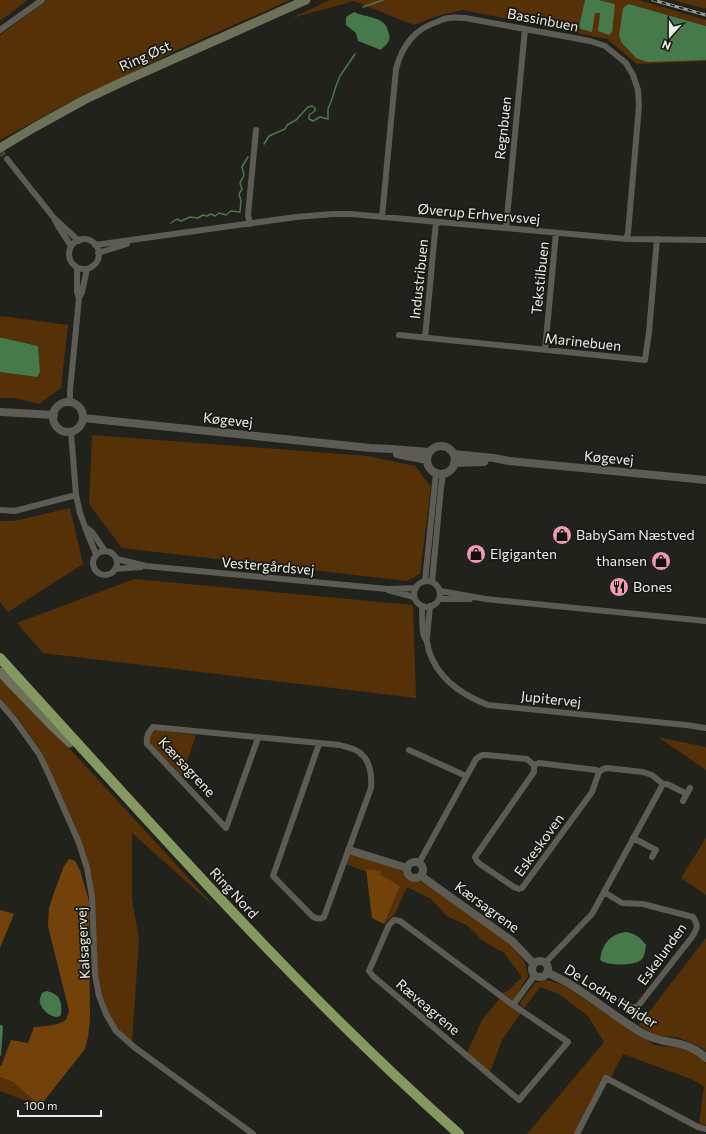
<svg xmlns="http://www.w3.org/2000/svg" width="706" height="1134" viewBox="0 0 706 1134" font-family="Commissioner,sans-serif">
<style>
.green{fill:#563107}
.forest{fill:#73420a}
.water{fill:#467a4a}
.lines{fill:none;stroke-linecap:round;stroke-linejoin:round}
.stream{stroke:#467a4a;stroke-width:1.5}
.minor-tunnel{stroke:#40403b;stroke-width:6;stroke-dasharray:6 3;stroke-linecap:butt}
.minor{stroke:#5c5c55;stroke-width:6}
.tertiary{stroke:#5c5c55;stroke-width:8}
.secondary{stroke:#6b7259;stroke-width:9}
.trunk{stroke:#849860;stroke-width:10}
.rail-casing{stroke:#9b9b97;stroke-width:3}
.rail{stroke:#191913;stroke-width:1.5;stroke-dasharray:4.5;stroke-linecap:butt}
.labels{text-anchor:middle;stroke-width:3.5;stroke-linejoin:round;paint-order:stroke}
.street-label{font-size:14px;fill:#ecece8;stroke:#191913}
.poi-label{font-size:14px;fill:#ecece8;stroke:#191913;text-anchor:start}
</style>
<rect width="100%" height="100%" fill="#22221c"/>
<!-- green -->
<path class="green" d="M 0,0 L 28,0 L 0,21 Z
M 47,0 L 290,0 L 175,51 L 116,81 L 83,95 L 0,140 L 0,35 Z
M 330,0 L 585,0 L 579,26 L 595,13 L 600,13 L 615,4 L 599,0 L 639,0 L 706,20 L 706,26 L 630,4 L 625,6 L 623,8 L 619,35 L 621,43 L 706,60 L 706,61 L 637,64 L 607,39 L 463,10 L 437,16 L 414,25 L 354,1 L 292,18 Z
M 673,0 L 706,0 L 706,9 Z
M 1,316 L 68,325 L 61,388 L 39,404 L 16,398 L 0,398 L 0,372 L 37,377 L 40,372 L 38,346 L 4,338 L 0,338 L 0,317 Z
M 92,435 L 368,456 L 415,466 L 431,487 L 420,574 L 407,581 L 122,548 L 89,504 Z
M 70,508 L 83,564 L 8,612 L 0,602 L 0,521 L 14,521 Z
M 134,579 L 413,605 L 416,698 L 43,653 L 17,623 Z
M 0,677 L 68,747 L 217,909 L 132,833 L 132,899 L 139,940 L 132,1042 L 118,1029 L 107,1012 L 101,995 L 96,974 L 89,865 L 41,751 L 16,716 L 0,700 Z
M 155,730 L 196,735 L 182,776 L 150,744 L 148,738 Z
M 658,737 L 706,747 L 706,770 Z
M 706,838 L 706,895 L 681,878 Z
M 350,853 L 402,871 L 405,877 L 411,881 L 419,881 L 438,891 L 512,945 L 525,963 L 528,976 L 513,1001 L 502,993 L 508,991 L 522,977 L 504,953 L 483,941 L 468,926 L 447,916 L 431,899 L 407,887 L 395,914 L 384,924 L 400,886 L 380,874 L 381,871 L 366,869 L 367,872 L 346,864 Z
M 706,938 L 706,1051 L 702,1048 L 680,1038 L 655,1035 L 639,1025 Z
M 546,980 L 563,985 L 654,1045 L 680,1048 L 698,1055 L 706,1064 L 706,1125 L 699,1124 L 704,1086 L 691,1079 L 623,1054 L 611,1077 L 606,1075 L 575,1134 L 527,1134 L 604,1042 L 588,1016 L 559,994 L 540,987 L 524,1008 L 519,1004 L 535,983 Z
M 500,998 L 521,1013 L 502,1040 L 490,1072 L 467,1053 L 482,1020 Z
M 0,1077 L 13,1082 L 40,1106 L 0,1091 Z"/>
<!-- forest -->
<path class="forest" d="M 69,859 L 75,861 L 80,870 L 89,901 L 90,1020 L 88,1037 L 85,1049 L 40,1106 L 13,1082 L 0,1077 L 0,1066 L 1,1066 L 11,1040 L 28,1043 L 34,1027 C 46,1026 57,1026 66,1020 L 69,1011 L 48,926 L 49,908 L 55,890 L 64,866 Z
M 366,869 L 381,871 L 380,874 L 400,886 L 384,924 L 372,918 Z
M 0,910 L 14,914 L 0,948 Z"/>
<!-- water -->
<path class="water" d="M 585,0 L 599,0 L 615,4 L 612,32 L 609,35 L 598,31 L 600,13 L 595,13 L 592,32 L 581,29 L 579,26 Z
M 629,4 L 706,26 L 706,60 L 647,62 L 636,58 L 621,42 L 619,35 L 623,8 L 625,6 Z
M 354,12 C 366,18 385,16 388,31 C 389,33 390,38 389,40 C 388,44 383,47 381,50 L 358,41 L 356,33 L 346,25 L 346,17 Z
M 0,338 L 3,338 L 38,346 L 40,372 L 37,377 L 0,372 Z
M 626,932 C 636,934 640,937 646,945 C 645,951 645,956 641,960 C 634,966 607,966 600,960 C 602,944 610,934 626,932 Z
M 46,991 C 61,994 62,1002 61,1015 L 58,1017 C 50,1017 42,1010 40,1003 C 39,999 41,996 42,993 Z
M 0,1025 L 2,1025 L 3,1027 L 1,1055 L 0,1056 Z"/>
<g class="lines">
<!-- stream -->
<path class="stream" d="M 363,7 L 383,0
M 264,144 L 269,136 L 285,129 L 287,125 L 296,120 L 308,107 L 312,106 L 315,108 L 315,111 L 309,115 L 309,119 L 313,121 L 320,117 L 328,119 L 328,109 L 332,99 L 336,86 L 340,76 L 355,54
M 171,223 L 177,219 L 181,221 L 190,217 L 198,218 L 203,215 L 207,216 L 211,214 L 215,216 L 219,213 L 226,215 L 231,211 L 240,212 L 241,201 L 239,194 L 242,189 L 240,183 L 244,175 L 242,167 L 248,157"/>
<!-- minor-tunnel -->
<path class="minor-tunnel" d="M 0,151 L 7,159"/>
<!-- minor -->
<path class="minor" d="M 0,30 L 42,0
M 7,159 L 54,218 L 58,226 L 71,246
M 382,217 L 396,69 C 402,46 414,29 437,22 C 441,20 445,18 449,18 C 455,17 460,18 465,18 L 590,41 L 605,46 L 626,63 L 633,75 L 638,90 L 639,106 L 628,233 L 626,239
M 55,219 L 79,241
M 250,224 L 248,215 L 256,130
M 506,228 L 525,29
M69 254a15 15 0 1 1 30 0a15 15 0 1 1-30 0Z
M 95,245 L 296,217 L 333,214 L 351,214 L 626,239 L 706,240
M 98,253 L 127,244
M 77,268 L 77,292 L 79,298
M 399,335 L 645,360 L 649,332 L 657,239
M 425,338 L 436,222
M 545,350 L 556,233
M 70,403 L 70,391 L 79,298 L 82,292 L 87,269
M 71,432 L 76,495 L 80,513 L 88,535 L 96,554
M 0,510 L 15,511 L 76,495
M 85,527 L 92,532 L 105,551
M93 563a12 12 0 1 1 24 0a12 12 0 1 1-24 0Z
M 117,559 L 146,566 L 387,589 L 416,588
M 115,569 L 141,567
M 425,581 L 436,473
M414 594a13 13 0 1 1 26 0a13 13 0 1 1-26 0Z
M 432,582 L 441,488 L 443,474
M 388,590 L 414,597
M 440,591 L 486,599 L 706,621
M 439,599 L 470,599
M 422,606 C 422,615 422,624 423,633 C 424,637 426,639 427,642 C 428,645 428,648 429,651 C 438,679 462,695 488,705 L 686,725 L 706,728
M 427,638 L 430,606
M 0,703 L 14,719 L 39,754 L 50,777 L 79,843 L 87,868 L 92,897 L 95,975 L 99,996 L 106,1014 L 116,1031 L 134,1047 L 253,1134
M 258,738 L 226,828 L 147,744 C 146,737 148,733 153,727 L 340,745 C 346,747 354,748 359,752 C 370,760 372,775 371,788 L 324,917 C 320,920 316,919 312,916 L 273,876 L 319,744
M 409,750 L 466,776
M 534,765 L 539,763 L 596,770 L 599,772 L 603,769 L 607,768 L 643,772 L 652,775 L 663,784 L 592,914 L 545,963
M 663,784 L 667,784 L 687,794
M 683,801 L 690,788
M 633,838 L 656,850 L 652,857
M 419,863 L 476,759 L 482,755 L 486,755 L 527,759 L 534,765 L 534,772 L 475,857 L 477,861 L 480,864 L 514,887 L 519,889 L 522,888 L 592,792 L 599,772
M 604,892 L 622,903 L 643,904 L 693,917 C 699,926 697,929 692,937 L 638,1006 L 632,1008 L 621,1001
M 513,1005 L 568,1042 L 519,1100 L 373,976 L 369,971 L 389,925 L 394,920 L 400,921 L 513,1005 L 535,975
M 577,1134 L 606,1078 L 698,1127 L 706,1129"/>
<!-- tertiary -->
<path class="tertiary" d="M53 417a15 15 0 1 1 30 0a15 15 0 1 1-30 0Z
M 0,412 L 54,415
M 83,418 L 370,448 L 392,449 L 429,452
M427 460a14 14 0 1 1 28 0a14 14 0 1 1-28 0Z
M 397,454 L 427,460
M 454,454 L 494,458 L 509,461 L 706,480
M 454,463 L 484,462
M 349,850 L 407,868
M407 870a8 8 0 1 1 16 0a8 8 0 1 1-16 0Z
M 421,876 L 512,941 L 534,964
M532 969a8 8 0 1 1 16 0a8 8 0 1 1-16 0Z
M 547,972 C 555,977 564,980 571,985 C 596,1000 619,1020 644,1034 C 666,1046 685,1038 706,1058"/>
<!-- secondary -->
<path class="secondary" d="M 0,148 L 35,127 L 84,100 L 122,82 L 306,0
M 0,672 L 51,725 L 70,743"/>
<!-- trunk -->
<path class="trunk" d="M 0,658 C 149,821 294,988 459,1134"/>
<defs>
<path id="rail" d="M 653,0 L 706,15"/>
</defs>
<!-- rail casing -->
<use href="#rail" class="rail-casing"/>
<!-- rail -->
<use href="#rail" class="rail"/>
</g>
<!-- icons -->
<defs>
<symbol id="shop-disc" viewBox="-11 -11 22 22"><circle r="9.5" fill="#f09ab4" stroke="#191913"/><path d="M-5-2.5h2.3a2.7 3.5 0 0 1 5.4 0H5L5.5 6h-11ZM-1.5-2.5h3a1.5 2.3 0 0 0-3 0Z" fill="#111"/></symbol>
<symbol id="restaurant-disc" viewBox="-11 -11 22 22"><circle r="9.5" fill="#f09ab4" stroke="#191913"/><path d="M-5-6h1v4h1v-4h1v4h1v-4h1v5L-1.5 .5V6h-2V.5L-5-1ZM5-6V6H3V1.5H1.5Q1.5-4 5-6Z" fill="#111"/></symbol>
</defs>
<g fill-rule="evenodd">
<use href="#shop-disc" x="551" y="524" width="22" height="22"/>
<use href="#shop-disc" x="465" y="543" width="22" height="22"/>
<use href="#shop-disc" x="650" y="550" width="22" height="22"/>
<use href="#restaurant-disc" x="608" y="576" width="22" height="22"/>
</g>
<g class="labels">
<!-- street labels -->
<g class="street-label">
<text transform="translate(543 20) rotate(11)" y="5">Bassinbuen</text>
<text transform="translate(145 56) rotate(-24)" y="5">Ring Øst</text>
<text transform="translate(503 128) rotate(-84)" y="5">Regnbuen</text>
<text transform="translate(479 214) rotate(5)" y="5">Øverup Erhvervsvej</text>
<text transform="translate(540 278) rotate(-84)" y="5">Tekstilbuen</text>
<text transform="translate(419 279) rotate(-84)" y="5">Industribuen</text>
<text transform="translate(583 342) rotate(6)" y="5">Marinebuen</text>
<text transform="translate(228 420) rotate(6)" y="5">Køgevej</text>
<text transform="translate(609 458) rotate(5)" y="5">Køgevej</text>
<text transform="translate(268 566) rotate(5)" y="5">Vestergårdsvej</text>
<text transform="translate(551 699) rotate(6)" y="5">Jupitervej</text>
<text transform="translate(187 767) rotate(47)" y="5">Kærsagrene</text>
<text transform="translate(539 845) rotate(-54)" y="5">Eskeskoven</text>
<text transform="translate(234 893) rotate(47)" y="5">Ring Nord</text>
<text transform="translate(487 907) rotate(36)" y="5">Kærsagrene</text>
<text transform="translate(83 943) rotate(-93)" y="5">Kalsagervej</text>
<text transform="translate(662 954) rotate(-54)" y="5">Eskelunden</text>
<text transform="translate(611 996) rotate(32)" y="5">De Lodne Højder</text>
<text transform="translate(428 1007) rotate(40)" y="5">Ræveagrene</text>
</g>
<!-- poi labels -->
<g class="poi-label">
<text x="576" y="540">BabySam Næstved</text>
<text x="490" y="559">Elgiganten</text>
<text x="647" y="566" text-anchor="end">thansen</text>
<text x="633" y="592">Bones</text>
</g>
</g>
<!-- north arrow -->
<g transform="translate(670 36) rotate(201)" stroke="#191913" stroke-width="3" paint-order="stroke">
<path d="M0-3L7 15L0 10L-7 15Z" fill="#ecece8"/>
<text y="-6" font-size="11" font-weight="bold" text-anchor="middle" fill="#ecece8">N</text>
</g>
<!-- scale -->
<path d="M18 1110v6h83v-6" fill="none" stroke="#ecece8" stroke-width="2"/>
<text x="24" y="1110" font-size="12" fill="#ecece8" stroke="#191913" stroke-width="3" paint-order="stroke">100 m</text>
</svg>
